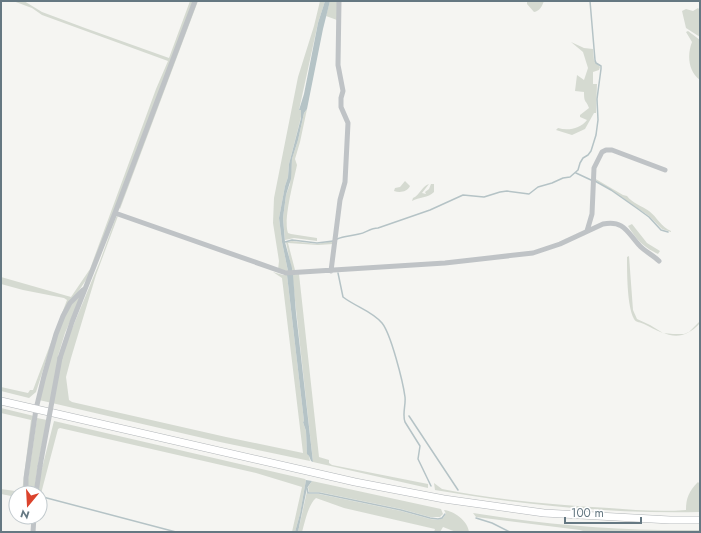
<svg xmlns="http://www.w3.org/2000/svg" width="701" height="533" viewBox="0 0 701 533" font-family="Jost,sans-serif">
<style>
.green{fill:#d5dad1}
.water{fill:#b5c3c6}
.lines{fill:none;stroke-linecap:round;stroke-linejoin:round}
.stream{stroke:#b5c3c6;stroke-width:1.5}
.highway-casing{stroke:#b2b6b9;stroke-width:8}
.minor{stroke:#bfc3c6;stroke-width:5}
.highway{stroke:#fff;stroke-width:7}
.minor-bridge{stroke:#bfc3c6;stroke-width:5}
</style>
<rect width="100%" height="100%" fill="#f5f5f2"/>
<!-- green -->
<path class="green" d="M 13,1 L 24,1 L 42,12 L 85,28 L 169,58 L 190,1 L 193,1 L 99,252 L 88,277 L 78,292 L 69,302 L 54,336 L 36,392 L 29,398 L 1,391 L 1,387 L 28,393 L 30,390 L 33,390 L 67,300 L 64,298 L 23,290 L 1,284 L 1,277 L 71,297 L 90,269 L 94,258 L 156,89 L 168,61 L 42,15 L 32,8 Z
M 196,1 L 198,1 L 120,209 L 119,207 Z
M 320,1 L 325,1 L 318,23 L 299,110 L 301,110 L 301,117 L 289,164 L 288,177 L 285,186 L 279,218 L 282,242 L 288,271 L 278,270 L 279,261 L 273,223 L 274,198 L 298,77 L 314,26 Z
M 330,1 L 338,1 L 337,20 L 326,16 Z
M 527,1 L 544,1 C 542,6 540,11 534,12 L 527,4 Z
M 698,8 L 700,10 L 700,37 L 686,28 L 682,11 L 686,9 L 693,11 Z
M 688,31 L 700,40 L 700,80 C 688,71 687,55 692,42 L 686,32 Z
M 571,42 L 584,48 L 593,49 L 594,60 L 600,67 L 599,70 L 593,72 L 593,84 L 597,84 L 596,113 L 594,113 L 585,129 L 572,135 L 556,130 L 558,128 C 568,131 580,129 587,120 L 580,117 L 580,115 L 589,108 C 586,99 584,104 584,92 L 575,91 L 577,75 L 584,80 L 588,68 L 583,52 Z
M 307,109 L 300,142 L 295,159 L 297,165 C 294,180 283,220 288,233 L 291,234 L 317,238 L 317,241 L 294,238 L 285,240 L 283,218 L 286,195 L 290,184 L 292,159 L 298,140 L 304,113 Z
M 594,178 L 623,195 L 627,196 C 632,203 642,206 649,211 C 657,217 661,227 671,231 L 671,232 L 662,229 L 649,216 L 611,190 L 595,180 Z
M 405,181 L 410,186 C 407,192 400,193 394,191 L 395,188 L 400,187 Z
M 429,184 L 422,193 L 426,194 L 425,192 L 429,189 L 431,184 L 434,184 L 434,192 C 428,198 419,197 412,201 L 413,198 C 420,195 421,187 429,184 Z
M 118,216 L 96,275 L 71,358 L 66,377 L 69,400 L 72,402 L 226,437 L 303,453 L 282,278 L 273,272 L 283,275 L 287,275 L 304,421 L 303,422 L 306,431 L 307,453 L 309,456 L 310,461 L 220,442 L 39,400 C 47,371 57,318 78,297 L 80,298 L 65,333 L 58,356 L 62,357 L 69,336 L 100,261 L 116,217 Z
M 632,224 L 647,243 L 660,251 L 658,254 C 642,246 637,240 628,226 Z
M 292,241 L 317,244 L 333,241 L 333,244 L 318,245 L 288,243 L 295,270 L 292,271 L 286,242 Z
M 629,256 L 633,310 L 637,319 L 650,325 L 663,333 L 673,334 L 684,334 L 689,332 L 700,321 L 700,323 C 681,344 666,335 644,324 C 641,322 636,323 634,319 C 627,306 627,272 627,257 Z
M 299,274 L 319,457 L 329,460 L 329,463 L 332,465 L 428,484 L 428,488 L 313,462 L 293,282 L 293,275 Z
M 1,408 L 34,416 L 25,493 L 16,493 L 16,497 L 1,494 L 1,489 L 22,492 L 31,420 L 1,413 Z
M 37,418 L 47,420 L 38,464 L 34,493 L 27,493 L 28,479 Z
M 54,421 L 305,479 L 306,480 L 300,514 L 295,532 L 292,532 L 302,487 L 256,473 L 60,428 L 58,429 L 43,486 L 41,494 L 42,500 L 40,515 L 40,493 L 38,493 L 40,476 Z
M 312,481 L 441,509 L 443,514 L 440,517 L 430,517 L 401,509 L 319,492 L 309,492 L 308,487 Z
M 698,482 L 700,484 L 700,512 C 611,514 523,505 435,490 L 434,483 L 442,489 C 497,500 553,505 609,508 C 634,510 660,512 686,510 C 686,498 689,491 698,482 Z
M 307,491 L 308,494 L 319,494 L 401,511 L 430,519 L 438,520 L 443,518 L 446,514 L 444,510 C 454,511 468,521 469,532 L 456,532 L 443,527 L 440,532 L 434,532 L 435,529 L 344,508 L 316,498 C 308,505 305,522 302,532 L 298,532 Z
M 473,513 C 548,525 624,531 700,530 L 700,532 L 586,532 L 580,530 L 476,517 Z"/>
<!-- water -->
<path class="water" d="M 325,1 L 330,1 L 323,29 L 307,109 L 304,113 L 298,140 L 292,159 L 291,179 L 286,195 L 283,218 L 285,242 L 292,268 L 292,271 L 288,271 L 282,242 L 279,218 L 285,186 L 288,177 L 289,164 L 301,118 L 301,110 L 299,110 L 304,94 L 318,23 Z
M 287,275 L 293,275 L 296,313 L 313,462 L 311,461 L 309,456 L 307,454 L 306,431 L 303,422 L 304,421 Z
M 306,480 L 312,481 L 307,488 L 298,532 L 295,532 L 300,514 Z"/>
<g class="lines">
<!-- stream -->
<path class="stream" d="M 576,173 L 591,180
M 595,181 L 611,190 L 638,209 L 649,217 L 661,230 L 668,232
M 337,239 C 344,236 352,236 359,234 C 366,233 370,228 378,228 L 430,210 L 463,195 L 484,197 L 500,192 L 507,191 L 529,194 L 538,187 L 552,183 L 563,178 L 570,177 L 578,170 L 580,163 L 583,158 L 588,155 L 591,151 L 596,135 L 598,120 L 597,99 L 601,69 L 601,66 L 596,63 L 595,60 L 590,1
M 285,242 L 292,240 L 317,243 L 333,241
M 338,273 L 343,297 C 356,307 372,311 382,323 C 391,334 403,382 405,397 C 406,405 402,414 405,422 L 420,446 L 418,459 L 431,486
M 409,416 L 458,490
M 307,488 L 308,493 L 319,493 L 401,510 L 430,518 L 438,519 L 442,518 L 445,514
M 43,497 L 176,532
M 476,518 L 492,523 L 510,532"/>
<defs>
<path id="highway" d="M 1,401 L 355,482 L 444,499 L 544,513 L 670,520 L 700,520"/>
</defs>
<!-- highway casing -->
<use href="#highway" class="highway-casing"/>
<!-- minor -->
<path class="minor" d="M 115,213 L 286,273 L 445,263 L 533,253 L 560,244 L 603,224 C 624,220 627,232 639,245 C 644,251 653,255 659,261
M 587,231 L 592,214 L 594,168 L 602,152 L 606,150 L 612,150 L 665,170
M 331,271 L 340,200 L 345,182 L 348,123 L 341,107 L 341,98 L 343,91 L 338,65 L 339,1
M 60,358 L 72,322 L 115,213 L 195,1
M 26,493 L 26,478 L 36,409 L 44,376 L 56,334 L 63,316 L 70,303 L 83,290
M 36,493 L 40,466
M 33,532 L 34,517"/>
<!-- highway -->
<use href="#highway" class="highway"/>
<!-- minor-bridge -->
<path class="minor-bridge" d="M 40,466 L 60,358"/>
</g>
<!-- border -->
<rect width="701" height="533" fill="none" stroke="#657882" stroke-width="4"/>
<!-- north arrow -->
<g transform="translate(28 505) rotate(198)"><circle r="19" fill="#ffffff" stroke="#c1c9cd"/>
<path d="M0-3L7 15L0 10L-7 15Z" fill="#db432c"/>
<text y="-6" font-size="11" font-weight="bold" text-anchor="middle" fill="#657882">N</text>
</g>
<!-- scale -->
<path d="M565 517v6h76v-6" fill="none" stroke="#657882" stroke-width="2"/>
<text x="571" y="517" font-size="12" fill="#657882" stroke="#ffffff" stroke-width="3" paint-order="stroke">100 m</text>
</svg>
